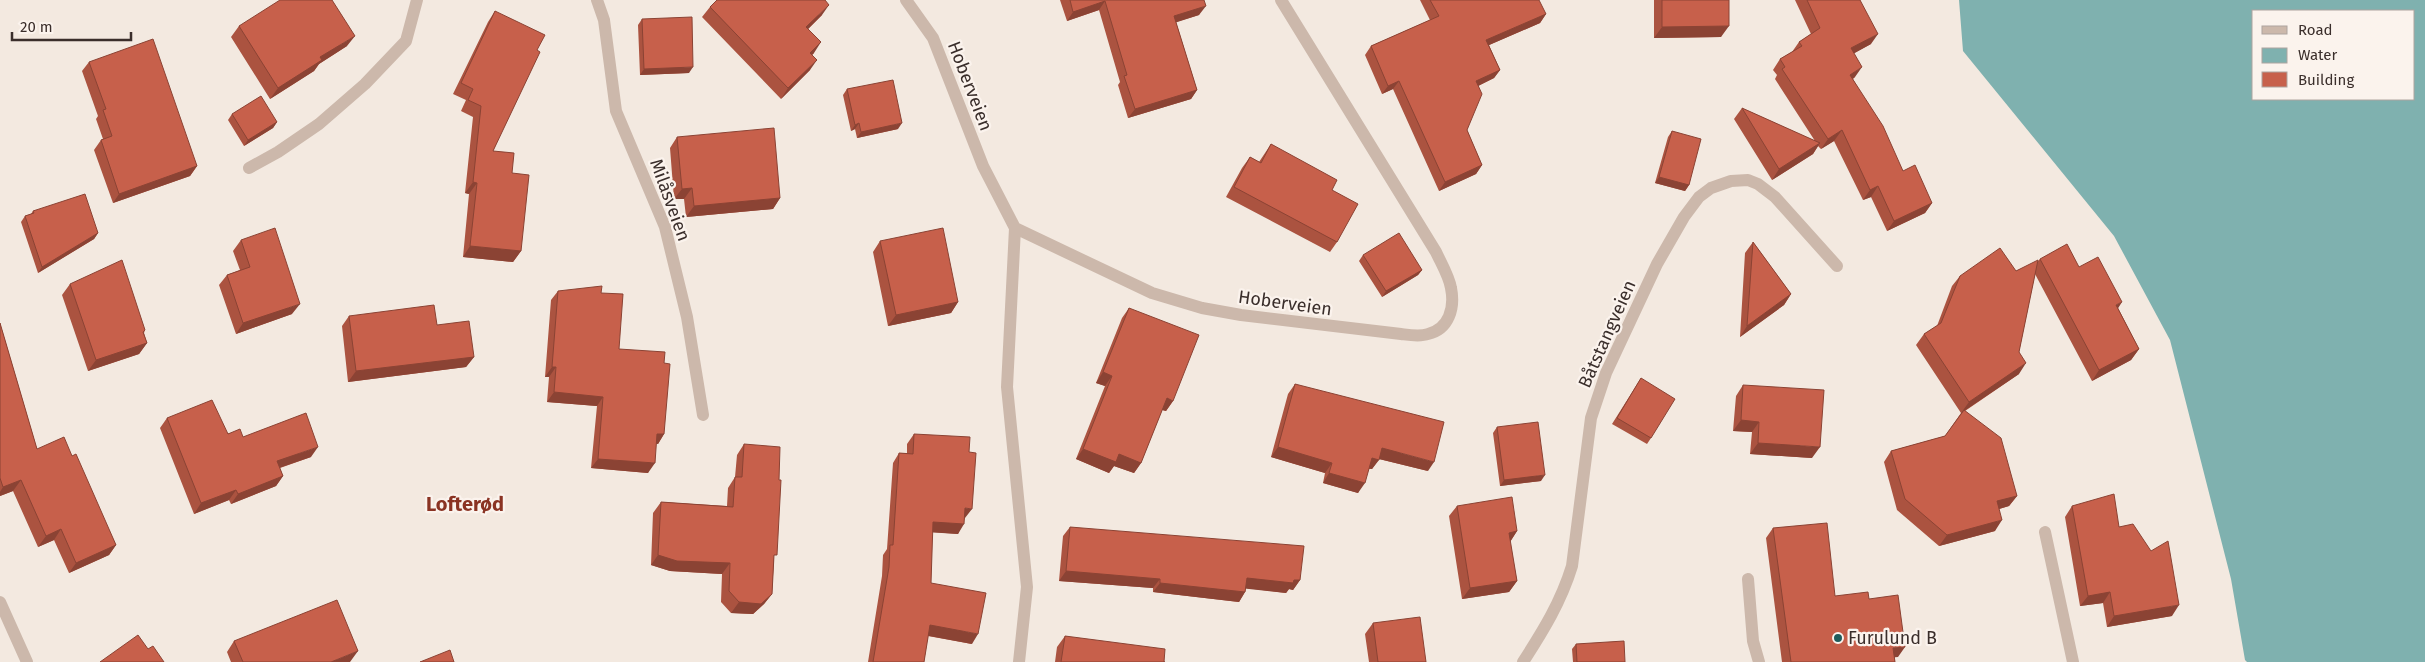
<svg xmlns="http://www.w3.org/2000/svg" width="2425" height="662" viewBox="0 0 2425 662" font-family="'Fira Sans',sans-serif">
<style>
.water{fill:#7fb1af;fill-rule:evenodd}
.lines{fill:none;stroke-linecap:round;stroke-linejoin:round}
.minor{stroke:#ccb8ab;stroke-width:12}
.wall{fill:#ab5340}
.shaded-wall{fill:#8b4334}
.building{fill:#c7604b;stroke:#8b4334}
.poi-dot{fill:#1f5c5c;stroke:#fbf3ed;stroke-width:2}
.labels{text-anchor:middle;stroke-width:4.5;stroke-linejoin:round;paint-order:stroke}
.street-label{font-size:18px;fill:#3a2e2b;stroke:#fbf3ed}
.poi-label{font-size:18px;fill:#3a2e2b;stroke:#fbf3ed;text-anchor:start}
.quarter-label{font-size:20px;font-weight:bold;fill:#8a3323;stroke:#fbf3ed}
</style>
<rect width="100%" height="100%" fill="#f3e9e0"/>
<!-- water -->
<path class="water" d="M 1959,0 L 2425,0 L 2425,662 L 2247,662 L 2245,660 L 2231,579 L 2170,340 L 2114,236 L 1963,51 ZM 2254,11 L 2414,11 L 2414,99 L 2254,99 Z"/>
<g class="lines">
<!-- minor -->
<path class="minor" d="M 597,0 L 604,20 L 616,111 L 665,227 L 687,317 L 703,415
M 906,0 L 933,38 L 983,166 L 1015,228 L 1152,293 L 1202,308 L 1241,315 L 1401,334 C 1409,335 1420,337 1428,334 C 1449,329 1455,308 1451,288 C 1449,276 1441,263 1436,252 L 1281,0
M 249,168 L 278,152 L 319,124 L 365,84 L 406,41 L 417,0
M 1015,228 L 1007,387 L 1027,587 L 1019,662
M 2045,532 L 2073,662
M 1748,579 L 1753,641 L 1759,662
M 0,602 L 27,662
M 1523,662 C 1543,631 1561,602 1572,566 L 1591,418 L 1606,373 L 1657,264 L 1684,217 L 1699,197 L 1711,188 L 1731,181 L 1748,180 L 1758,184 L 1775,197 L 1837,266"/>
</g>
<!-- wall -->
<path class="wall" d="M 1060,0 L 1204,0 L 1199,15 L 1176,22 L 1197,90 L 1191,99 L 1128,118 L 1118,85 L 1120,82 L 1099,10 L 1067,21 Z
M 1420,0 L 1472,0 L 1546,14 L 1540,23 L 1489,45 L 1500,70 L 1494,78 L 1478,86 L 1467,130 L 1482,165 L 1476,174 L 1439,191 L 1393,89 L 1382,94 L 1365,55 L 1371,46 L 1430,20 Z
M 1654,0 L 1729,0 L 1721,37 L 1654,38 Z
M 1795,0 L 1860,0 L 1871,44 L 1854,53 L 1855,77 L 1853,79 L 1903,171 L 1932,203 L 1925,213 L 1887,231 L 1871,197 L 1863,200 L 1834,141 L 1821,149 L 1818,146 L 1813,154 L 1772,180 L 1734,119 L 1742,108 L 1815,141 L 1775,79 L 1777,75 L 1773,70 L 1780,59 L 1792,52 L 1799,42 L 1811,34 Z
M 710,7 L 822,15 L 808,29 L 814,53 L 812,55 L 810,70 L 781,99 L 702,17 Z
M 495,11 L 537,50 L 493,151 L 512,173 L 521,251 L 513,262 L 463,257 L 469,194 L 465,193 L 473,117 L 461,111 L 466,100 L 453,94 L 488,22 Z
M 642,19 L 689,73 L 640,75 L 638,25 Z
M 239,26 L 347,46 L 319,64 L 314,71 L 270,99 L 231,37 Z
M 89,62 L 197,166 L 190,176 L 113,203 L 94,150 L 101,140 L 103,139 L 96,119 L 98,116 L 82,71 Z
M 847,89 L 898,129 L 857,138 L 855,129 L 851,131 L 843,95 Z
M 232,114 L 277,122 L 273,128 L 244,146 L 228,120 Z
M 1672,131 L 1689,185 L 1685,191 L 1655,183 L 1668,137 Z
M 677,137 L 780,198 L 773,209 L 686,217 L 684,199 L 674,199 L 670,148 Z
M 1271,144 L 1332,190 L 1337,242 L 1330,252 L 1226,197 L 1242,168 L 1250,157 L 1259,162 Z
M 33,211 L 98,233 L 94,239 L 38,273 L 21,222 L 25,216 L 31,214 Z
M 241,240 L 292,314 L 236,334 L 219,285 L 227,275 L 240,270 L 233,251 Z
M 880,241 L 958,302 L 951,313 L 888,326 L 873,252 Z
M 1753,242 L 1791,294 L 1784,305 L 1740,337 L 1745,253 Z
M 1363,255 L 1422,270 L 1418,275 L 1382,297 L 1359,261 Z
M 2040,259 L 2079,267 L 2118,308 L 2139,349 L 2131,360 L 2092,381 L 2035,274 L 2019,352 L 2019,374 L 1965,411 L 2017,496 L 2009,506 L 1999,509 L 1995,531 L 1939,546 L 1897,510 L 1884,462 L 1891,451 L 1945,436 L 1961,413 L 1916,345 L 1924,334 L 1937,326 L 1952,286 L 1960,276 L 2016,271 L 2037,262 Z
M 70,284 L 145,330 L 144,333 L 147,343 L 139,354 L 88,371 L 62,295 Z
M 558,291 L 601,293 L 619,349 L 664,363 L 664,434 L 658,444 L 656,443 L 648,473 L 591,468 L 597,406 L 547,402 L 549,377 L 545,377 L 551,300 Z
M 1129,308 L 1173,401 L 1166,411 L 1162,410 L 1141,463 L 1134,473 L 1114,466 L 1109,473 L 1076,459 L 1105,386 L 1096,383 L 1122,318 Z
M 349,316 L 437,325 L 474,357 L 466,367 L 348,382 L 342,326 Z
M 0,323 L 37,449 L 72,456 L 116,545 L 109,555 L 69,573 L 54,540 L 38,547 L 13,491 L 0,496 Z
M 1641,378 L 1651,438 L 1647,444 L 1612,424 Z
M 1295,384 L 1428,471 L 1379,459 L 1372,469 L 1369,469 L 1358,493 L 1323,483 L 1325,473 L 1271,457 L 1288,394 Z
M 1743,385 L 1812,458 L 1750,454 L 1752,432 L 1733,431 L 1736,396 Z
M 167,418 L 243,437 L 311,457 L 280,468 L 283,476 L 276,486 L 231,504 L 229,500 L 194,514 L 160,428 Z
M 1497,427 L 1541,481 L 1500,486 L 1493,433 Z
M 914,434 L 965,518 L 958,534 L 932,532 L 931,583 L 972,644 L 928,636 L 924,662 L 868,662 L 882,576 L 883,555 L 887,549 L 893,463 L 899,453 L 907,453 L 907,444 Z
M 744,444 L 774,559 L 772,594 L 764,604 L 753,614 L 731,613 L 721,602 L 722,574 L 670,571 L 651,565 L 653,513 L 661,502 L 727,506 L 728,488 L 735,477 L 737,455 Z
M 1457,506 L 1517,531 L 1510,542 L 1517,581 L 1509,592 L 1462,599 L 1449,516 Z
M 2072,506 L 2119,527 L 2172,616 L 2107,627 L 2103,603 L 2080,606 L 2065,517 Z
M 1070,527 L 1300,580 L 1293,590 L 1289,589 L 1286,593 L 1246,588 L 1245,592 L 1239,602 L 1153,592 L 1153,588 L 1059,581 L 1063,536 Z
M 1773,528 L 1835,596 L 1869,599 L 1898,657 L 1895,657 L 1895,662 L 1782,662 L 1766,538 Z
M 1373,623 L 1426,662 L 1369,662 L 1365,634 Z
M 1065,636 L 1164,662 L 1165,662 L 1055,662 L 1057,647 Z
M 234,641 L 350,662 L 231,662 L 227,652 Z
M 1576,644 L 1625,662 L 1573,662 L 1572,649 Z"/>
<!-- shaded-wall -->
<path class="shaded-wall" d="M 1105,1 L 1099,10 L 1067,21 L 1073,12 Z
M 829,5 L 822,15 L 799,38 L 806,27 Z
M 1206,6 L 1199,15 L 1168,25 L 1174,16 Z
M 1546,14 L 1540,23 L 1480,49 L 1486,40 Z
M 1729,26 L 1721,37 L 1654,38 L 1662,27 Z
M 1878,34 L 1871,44 L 1844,59 L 1851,48 Z
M 355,36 L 347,46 L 319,64 L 314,71 L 270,99 L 278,88 L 320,57 Z
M 821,42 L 814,53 L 803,64 L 810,53 Z
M 817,60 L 810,70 L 781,99 L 788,88 Z
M 693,67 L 689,73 L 640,75 L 644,69 Z
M 1862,67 L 1855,77 L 1843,85 L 1850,75 Z
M 1500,70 L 1494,78 L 1470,90 L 1476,81 Z
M 1399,81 L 1393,89 L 1382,94 L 1388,86 Z
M 1197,90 L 1191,99 L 1128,118 L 1135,109 Z
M 277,122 L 273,128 L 244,146 L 248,140 Z
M 859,123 L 855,129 L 851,131 L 855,125 Z
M 902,123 L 898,129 L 857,138 L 861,132 Z
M 1842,130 L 1834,141 L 1821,149 L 1828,139 Z
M 1820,143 L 1813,154 L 1772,180 L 1779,169 Z
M 1482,165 L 1476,174 L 1439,191 L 1445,182 Z
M 197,166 L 190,176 L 113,203 L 119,194 Z
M 1659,177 L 1689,185 L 1685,191 L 1655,183 Z
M 473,182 L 477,183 L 469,194 L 465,193 Z
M 1878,186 L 1871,197 L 1863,200 L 1870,190 Z
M 692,188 L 684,199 L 674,199 L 682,189 Z
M 780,198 L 773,209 L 686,217 L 694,206 Z
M 1932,203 L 1925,213 L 1887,231 L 1894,221 Z
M 98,233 L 94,239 L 38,273 L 42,267 Z
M 470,246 L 521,251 L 513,262 L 463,257 Z
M 1422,270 L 1418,275 L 1382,297 L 1386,291 Z
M 1791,294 L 1784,305 L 1740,337 L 1747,326 Z
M 958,302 L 951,313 L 888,326 L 896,315 Z
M 2122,302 L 2115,313 L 2116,305 Z
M 300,304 L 292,314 L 236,334 L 243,323 Z
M 147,343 L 139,354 L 88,371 L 96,360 Z
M 2139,349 L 2131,360 L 2092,381 L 2099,370 Z
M 474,357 L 466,367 L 348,382 L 356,371 Z
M 2026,363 L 2019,374 L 1961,413 L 1969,402 Z
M 552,367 L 556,367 L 549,377 L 545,377 Z
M 1103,372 L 1112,376 L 1105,386 L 1096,383 Z
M 554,392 L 603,397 L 597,406 L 547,402 Z
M 1167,398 L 1173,401 L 1166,411 L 1159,409 Z
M 1741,420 L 1759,422 L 1752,432 L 1733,431 Z
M 657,434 L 664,434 L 658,444 L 651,443 Z
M 1758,443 L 1820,447 L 1812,458 L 1750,454 Z
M 318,447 L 311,457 L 270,471 L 277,461 Z
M 1278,447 L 1332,463 L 1325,473 L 1271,457 Z
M 1382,448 L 1434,462 L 1428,471 L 1375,458 Z
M 1083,449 L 1119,454 L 1141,463 L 1134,473 L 1114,466 L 1109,473 L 1076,459 Z
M 1372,458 L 1379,460 L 1372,469 L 1365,467 Z
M 598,459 L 655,463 L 648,473 L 591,468 Z
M 1329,473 L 1365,483 L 1358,493 L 1323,483 Z
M 1545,475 L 1541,481 L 1500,486 L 1504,480 Z
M 283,476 L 276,486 L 231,504 L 238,494 Z
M 21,480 L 13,491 L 0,496 L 0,492 L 3,487 Z
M 236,490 L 229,500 L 194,514 L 201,503 Z
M 2017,496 L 2009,506 L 1989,512 L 1997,501 Z
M 965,508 L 972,509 L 965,518 L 959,518 Z
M 2002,520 L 1995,531 L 1939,546 L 1947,535 Z
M 933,522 L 964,524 L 958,534 L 926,532 Z
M 61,529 L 54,540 L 38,547 L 46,536 Z
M 1517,531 L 1510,542 L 1509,533 Z
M 116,545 L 109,555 L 69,573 L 76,563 Z
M 658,555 L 730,563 L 722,574 L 670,571 L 651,565 Z
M 1066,571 L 1160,579 L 1153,588 L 1059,581 Z
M 1247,578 L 1294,580 L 1300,580 L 1293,590 L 1289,589 L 1286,593 L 1240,588 Z
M 1517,581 L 1509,592 L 1462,599 L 1470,588 Z
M 1160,583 L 1245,592 L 1239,602 L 1153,592 Z
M 2110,592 L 2103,603 L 2080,606 L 2088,596 Z
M 772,594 L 764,604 L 753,614 L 731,613 L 739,602 Z
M 2179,605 L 2172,616 L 2107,627 L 2114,616 Z
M 930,625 L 978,634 L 972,644 L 924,635 Z
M 1905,647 L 1898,657 L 1886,658 L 1893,648 Z
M 358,651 L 350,662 L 331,662 Z"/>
<!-- building -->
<path class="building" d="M 280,0 L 332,0 L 355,36 L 320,57 L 322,60 L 278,88 L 239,26 Z
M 717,0 L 825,0 L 829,5 L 806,27 L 821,42 L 810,53 L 817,60 L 788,88 L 710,7 Z
M 1070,0 L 1204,0 L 1206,6 L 1174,16 L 1197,90 L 1135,109 L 1124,76 L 1127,75 L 1105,1 L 1073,12 Z
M 1430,0 L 1539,0 L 1546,14 L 1486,40 L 1500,70 L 1476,81 L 1482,94 L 1467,130 L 1482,165 L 1445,182 L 1399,81 L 1388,86 L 1371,46 L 1439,16 Z
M 1662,0 L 1729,0 L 1729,26 L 1662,27 Z
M 1807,0 L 1860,0 L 1878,34 L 1851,48 L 1862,67 L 1850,75 L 1883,126 L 1903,171 L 1915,165 L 1932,203 L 1894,221 L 1878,186 L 1870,190 L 1842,130 L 1828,139 L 1782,69 L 1785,67 L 1780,59 L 1802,46 L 1799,42 L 1820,28 Z
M 495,11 L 545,35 L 537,50 L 540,52 L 493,151 L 514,153 L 512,173 L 529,175 L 521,251 L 470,246 L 477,183 L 473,182 L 481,106 L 468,100 L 473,89 L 461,83 Z
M 692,17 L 693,67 L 644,69 L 642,19 Z
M 153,39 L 197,166 L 119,194 L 101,140 L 112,136 L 103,110 L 106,109 L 89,62 Z
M 893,80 L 902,123 L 861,132 L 859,123 L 855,125 L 847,89 Z
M 261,96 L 277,122 L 248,140 L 232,114 Z
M 1742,108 L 1820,143 L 1779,169 Z
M 774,128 L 780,198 L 694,206 L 692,188 L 682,189 L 677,137 Z
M 1672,131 L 1701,139 L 1689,185 L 1659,177 Z
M 1271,144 L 1337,180 L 1332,190 L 1358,204 L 1337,242 L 1234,187 L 1250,157 L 1261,163 Z
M 85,194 L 98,233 L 42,267 L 25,216 L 34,213 L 33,211 Z
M 275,228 L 300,304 L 243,323 L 227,275 L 250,267 L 241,240 Z
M 943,228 L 958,302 L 896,315 L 880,241 Z
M 1399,233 L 1422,270 L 1386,291 L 1363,255 Z
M 1753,242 L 1791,294 L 1747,326 Z
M 2067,244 L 2079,267 L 2098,257 L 2122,302 L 2116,305 L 2139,349 L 2099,370 L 2040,259 Z
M 2000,248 L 2016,271 L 2038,260 L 2019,352 L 2026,363 L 1969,402 L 1924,334 L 1941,323 L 1960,276 Z
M 122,260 L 145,330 L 143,332 L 147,343 L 96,360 L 70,284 Z
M 602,286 L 601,293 L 623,294 L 619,349 L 665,352 L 664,363 L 670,364 L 664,434 L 657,434 L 655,463 L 598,459 L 603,397 L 554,392 L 556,367 L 552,367 L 558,291 Z
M 434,305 L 437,325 L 469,321 L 474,357 L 356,371 L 349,316 Z
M 1129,308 L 1199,335 L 1173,401 L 1167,398 L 1141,463 L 1119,454 L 1116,462 L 1083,449 L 1112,376 L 1103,372 Z
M 0,323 L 37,449 L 64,437 L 72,456 L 76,454 L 116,545 L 76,563 L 61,529 L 46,536 L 21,480 L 3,487 L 0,478 Z
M 1641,378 L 1675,399 L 1651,438 L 1617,418 Z
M 1295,384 L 1444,422 L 1434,462 L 1382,448 L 1379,460 L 1372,458 L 1365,483 L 1329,473 L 1332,463 L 1278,447 Z
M 1743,385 L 1824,390 L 1820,447 L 1758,443 L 1759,422 L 1741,420 Z
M 212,400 L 228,434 L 240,429 L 243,437 L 306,413 L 318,447 L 277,461 L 283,476 L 238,494 L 236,490 L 201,503 L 167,418 Z
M 1964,410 L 2001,438 L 2017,496 L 1997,501 L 2002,520 L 1947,535 L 1905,499 L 1891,451 L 1945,436 Z
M 1538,422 L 1545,475 L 1504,480 L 1497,427 Z
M 914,434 L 970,437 L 969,452 L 976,453 L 972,509 L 965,508 L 964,524 L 933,522 L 931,583 L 986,593 L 978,634 L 930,625 L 924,662 L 873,662 L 889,567 L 890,545 L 893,545 L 899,453 L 913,454 Z
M 744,444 L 780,447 L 779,480 L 781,480 L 777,555 L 774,555 L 772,594 L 761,604 L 739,602 L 729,591 L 730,563 L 677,561 L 658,555 L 661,502 L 733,507 L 735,477 L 742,477 Z
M 2114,494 L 2119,527 L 2133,524 L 2151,551 L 2168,541 L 2179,605 L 2114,616 L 2110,592 L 2088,596 L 2072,506 Z
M 1512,497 L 1517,531 L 1509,533 L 1517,581 L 1470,588 L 1457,506 Z
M 1827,523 L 1835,596 L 1868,592 L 1869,599 L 1898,595 L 1905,647 L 1893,648 L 1895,662 L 1791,662 L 1773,528 Z
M 1070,527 L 1304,546 L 1300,580 L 1294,580 L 1293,583 L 1247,578 L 1245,592 L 1160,583 L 1160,579 L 1066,571 Z
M 337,600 L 358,651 L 331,662 L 243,662 L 234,641 Z
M 1420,617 L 1426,662 L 1378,662 L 1373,623 Z
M 138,635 L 148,649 L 153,646 L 164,662 L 100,662 Z
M 1065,636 L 1165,649 L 1164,662 L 1165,662 L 1061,662 Z
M 1624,641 L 1625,662 L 1577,662 L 1576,644 Z
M 450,650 L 454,662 L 420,662 Z"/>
<!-- markers -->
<circle class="poi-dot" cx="1838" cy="638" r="5"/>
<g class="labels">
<!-- street labels -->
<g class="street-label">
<text transform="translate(970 86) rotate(69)" y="6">Hoberveien</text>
<text transform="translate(670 200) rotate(70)" y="6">Milåsveien</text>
<text transform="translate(1285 303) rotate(8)" y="6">Hoberveien</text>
<text transform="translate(1607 334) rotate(-66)" y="6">Båtstangveien</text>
</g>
<!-- poi labels -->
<g class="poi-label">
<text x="1848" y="644">Furulund B</text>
</g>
<!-- quarter labels -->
<g class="quarter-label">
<text x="465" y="511">Lofterød</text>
</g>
</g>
<!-- legend -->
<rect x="2252" y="10" width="162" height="90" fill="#fbf3ed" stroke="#aea49f"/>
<rect x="2262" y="26" width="25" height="8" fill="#ccb8ab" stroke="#aea49f"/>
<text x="2298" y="35" font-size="15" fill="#3a2e2b">Road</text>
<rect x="2262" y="48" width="25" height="15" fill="#7fb1af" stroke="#aea49f"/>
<text x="2298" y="60" font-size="15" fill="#3a2e2b">Water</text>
<rect x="2262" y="72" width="25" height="15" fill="#c7604b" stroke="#aea49f"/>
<text x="2298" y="85" font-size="15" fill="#3a2e2b">Building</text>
<!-- scale -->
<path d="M12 32v8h119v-8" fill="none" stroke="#3a2e2b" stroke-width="2.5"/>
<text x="20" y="32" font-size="15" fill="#3a2e2b" stroke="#fbf3ed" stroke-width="4" paint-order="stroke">20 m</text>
</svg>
